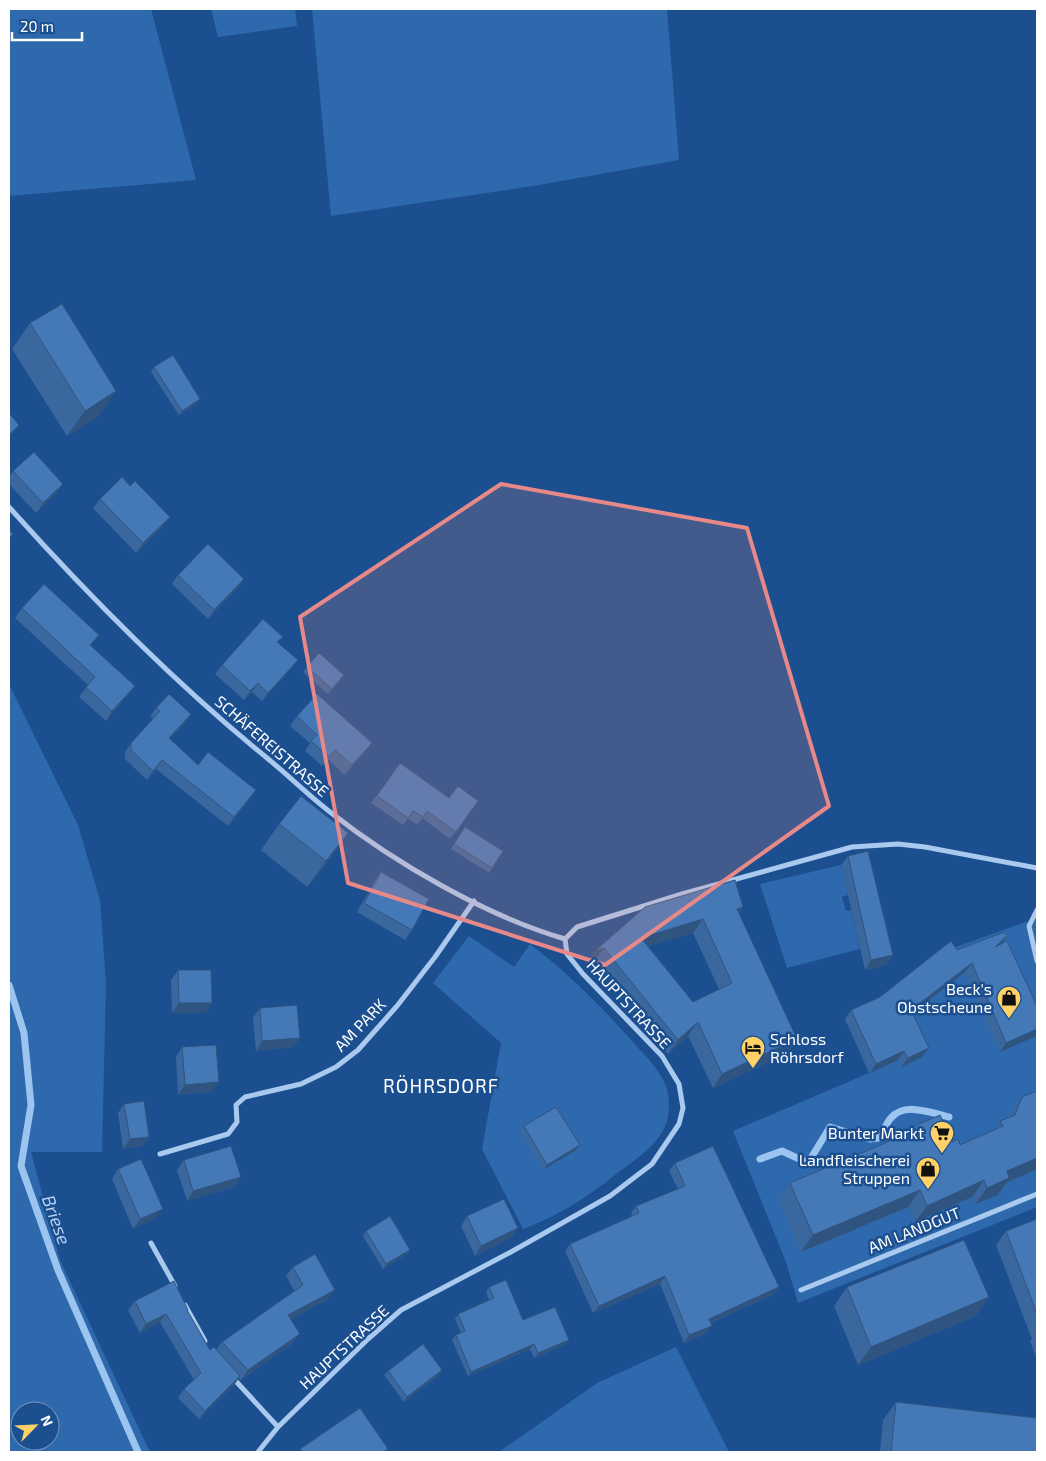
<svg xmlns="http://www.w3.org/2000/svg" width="1046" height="1461" viewBox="0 0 1046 1461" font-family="'Exo 2',sans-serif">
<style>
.green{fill:#2e69ad;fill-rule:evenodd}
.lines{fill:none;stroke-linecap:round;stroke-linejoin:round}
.stream{stroke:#9cc4f0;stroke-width:7}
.street{stroke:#a9c9ee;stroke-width:5}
.wall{fill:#3a679d;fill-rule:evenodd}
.shaded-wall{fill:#305480}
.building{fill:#4478b7;stroke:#305480;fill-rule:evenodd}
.marked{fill:#e88989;fill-opacity:0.2;stroke:#e88989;stroke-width:4;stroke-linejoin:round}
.labels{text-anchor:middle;stroke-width:5;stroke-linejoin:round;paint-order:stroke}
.street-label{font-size:16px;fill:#fff;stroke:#1b4f8f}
.poi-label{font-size:16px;fill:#fff;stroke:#1b4f8f;text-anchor:end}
.water-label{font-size:18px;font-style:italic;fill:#b5d3f5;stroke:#1b4f8f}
.quarter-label{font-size:19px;letter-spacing:1px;fill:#fff;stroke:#1b4f8f}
</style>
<rect width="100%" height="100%" fill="#1b4f8f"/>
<!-- green -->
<path class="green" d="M 9,9 L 151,9 L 196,180 L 9,196 Z
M 211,9 L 295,9 L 297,26 L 218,37 Z
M 312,9 L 667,9 L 679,160 L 533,186 L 331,216 Z
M 9,684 L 78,825 L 100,900 L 106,983 L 102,1152 L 31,1152 L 60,1260 L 150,1452 L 9,1452 ZM 20,1411 L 50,1411 L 50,1441 L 20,1441 Z
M 841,865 L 848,895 L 842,897 L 846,911 L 851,910 L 860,949 L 787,968 L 760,884 Z
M 1037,918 L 1037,1207 L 798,1303 L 786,1262 L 733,1131 L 869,1073 L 845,1019 L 873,1006 L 945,951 Z
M 469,936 L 514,967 L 530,944 C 568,973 601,1006 632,1041 C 643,1054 656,1065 663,1080 C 670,1092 670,1107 667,1121 C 661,1144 633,1161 615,1175 C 586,1198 558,1216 523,1229 L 482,1149 L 501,1043 L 433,983 Z
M 676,1347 L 729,1452 L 499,1452 L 597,1383 Z"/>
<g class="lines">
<!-- stream -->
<path class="stream" d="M 9,985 L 24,1033 L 31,1105 L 21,1166 L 58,1270 L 138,1452
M 760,1159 L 782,1151 L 808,1163 L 830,1127 L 870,1139 L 878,1138 C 885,1131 885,1125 890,1119 C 904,1101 932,1113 949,1117"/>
<!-- street -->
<path class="street" d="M 9,507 C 87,594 176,684 267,758 C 288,775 308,795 330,812 C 395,863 486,916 565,939
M 1037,910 L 1029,926 L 1037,961
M 160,1154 L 228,1134 L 237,1122 L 236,1105 L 245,1097 L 301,1084 L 336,1067 L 358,1050 L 397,1006 L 435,957 L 474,901
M 151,1243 L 175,1286
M 801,1290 L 1037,1194
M 185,1305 L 205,1341
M 233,1378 L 278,1427
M 258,1452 L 278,1427 L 368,1339 L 401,1310 L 509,1253 L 610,1196 L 652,1164 L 679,1124 L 683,1108 L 679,1084 L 662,1056 L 583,974 L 567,954 L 565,939 L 577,927 L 682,894 L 852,847 L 898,844 L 925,847 L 1037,868"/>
</g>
<!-- wall -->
<path class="wall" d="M 30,323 L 98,417 L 67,436 L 12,349 Z
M 154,367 L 197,404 L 179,415 L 151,372 Z
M 13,471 L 63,484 L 56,493 L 36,513 L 9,484 L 9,477 Z
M 100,499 L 163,526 L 136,553 L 93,508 Z
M 178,575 L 244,579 L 238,588 L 208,619 L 172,584 Z
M 22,608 L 91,646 L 135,686 L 128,695 L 106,721 L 79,697 L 88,685 L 15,618 Z
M 278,643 L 298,660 L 291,669 L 262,701 L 252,692 L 244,700 L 215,674 L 222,665 Z
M 307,667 L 340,680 L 328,694 L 303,672 Z
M 156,708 L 191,714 L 185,723 L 170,739 L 198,765 L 250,799 L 228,826 L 156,769 L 147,780 L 125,759 L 125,752 L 131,743 L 153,719 L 150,717 Z
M 297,716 L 372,743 L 365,752 L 345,775 L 328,759 L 322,766 L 305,751 L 310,743 L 290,726 Z
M 400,763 L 449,798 L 478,801 L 450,839 L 422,818 L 417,825 L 408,818 L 403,825 L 371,803 Z
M 279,824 L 348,833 L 330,859 L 307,887 L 261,850 Z
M 465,827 L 503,851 L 489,873 L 451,849 Z
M 848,856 L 893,955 L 886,965 L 865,970 L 841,865 Z
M 381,872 L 412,930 L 405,940 L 357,912 L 374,882 Z
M 743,907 L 739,913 L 788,1053 L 713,1088 L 688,1036 L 668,1054 L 594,962 L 585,965 L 595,951 ZM 693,933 L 719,989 L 693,1002 L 648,946 Z
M 1007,936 L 1002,944 L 1037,1006 L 1037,1036 L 1000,1052 L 965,972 L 913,1013 L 929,1048 L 922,1057 L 901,1067 L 898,1060 L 870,1073 L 845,1019 L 851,1010 L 880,997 L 957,950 Z
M 178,970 L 212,1003 L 205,1013 L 172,1013 L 171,980 Z
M 260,1008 L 300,1038 L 293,1047 L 256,1051 L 253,1018 Z
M 182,1047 L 212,1092 L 178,1094 L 176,1057 Z
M 1037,1091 L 1037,1169 L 1006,1183 L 998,1195 L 975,1204 L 972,1197 L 915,1222 L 908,1207 L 801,1252 L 779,1199 L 790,1183 L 892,1140 L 896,1134 L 952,1142 L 960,1145 L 994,1130 L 1000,1121 L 1009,1117 L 1010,1114 L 1022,1097 Z
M 124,1104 L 149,1137 L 142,1146 L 123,1149 L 118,1113 Z
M 524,1126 L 580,1145 L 576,1150 L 543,1170 L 520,1131 Z
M 184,1160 L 241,1177 L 234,1187 L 187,1201 L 177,1170 Z
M 675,1163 L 779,1287 L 774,1294 L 711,1323 L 707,1333 L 684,1343 L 660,1284 L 593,1313 L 565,1251 L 570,1244 L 632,1216 L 631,1213 L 636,1206 L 678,1189 L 669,1171 Z
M 118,1169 L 156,1218 L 133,1229 L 112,1179 Z
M 467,1216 L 518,1228 L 511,1238 L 475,1256 L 461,1226 Z
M 1037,1219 L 1037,1360 L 1030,1341 L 1032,1339 L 996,1245 L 1006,1231 Z
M 366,1231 L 410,1250 L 407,1254 L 383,1269 L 363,1236 Z
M 293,1267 L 328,1299 L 290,1320 L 293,1343 L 241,1380 L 239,1378 L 234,1385 L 199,1419 L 178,1398 L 184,1389 L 194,1380 L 160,1322 L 140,1333 L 128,1310 L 135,1301 L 187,1311 L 210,1350 L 216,1350 L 222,1342 L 294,1291 L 286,1276 Z
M 489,1287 L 523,1320 L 569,1340 L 565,1345 L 534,1358 L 530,1349 L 468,1376 L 452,1340 L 456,1335 L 461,1333 L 455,1319 L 458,1314 L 489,1300 L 486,1292 Z
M 847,1287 L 976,1316 L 858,1365 L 834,1306 Z
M 388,1371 L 439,1375 L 404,1402 L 384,1375 Z
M 896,1402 L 1037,1452 L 880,1452 L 883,1420 Z"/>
<!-- shaded-wall -->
<path class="shaded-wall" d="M 116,391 L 98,417 L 67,436 L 85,411 Z
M 200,399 L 197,404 L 179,415 L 182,411 Z
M 19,425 L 16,430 L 9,436 L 9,435 Z
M 63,484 L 56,493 L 36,513 L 43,503 Z
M 170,517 L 163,526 L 136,553 L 143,543 Z
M 244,579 L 238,588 L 208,619 L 214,610 Z
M 298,660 L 291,669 L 262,701 L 268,693 Z
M 258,683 L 252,692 L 244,700 L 250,691 Z
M 135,686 L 128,695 L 106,721 L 112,711 Z
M 191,714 L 185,723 L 163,747 L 169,738 Z
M 372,743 L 365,752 L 345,775 L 352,765 Z
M 162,760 L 156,769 L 147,780 L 153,771 Z
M 256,790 L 250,799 L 228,826 L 234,817 Z
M 348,833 L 330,859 L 307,887 L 326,861 Z
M 743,907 L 734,921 L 737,909 Z
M 703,919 L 693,933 L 631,951 L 641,938 Z
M 1007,936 L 1001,945 L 995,947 Z
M 604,948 L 594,962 L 585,965 L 595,951 Z
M 893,955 L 886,965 L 865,970 L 871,960 Z
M 972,963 L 965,972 L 905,1019 L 911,1010 Z
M 179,1003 L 212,1003 L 205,1013 L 172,1013 Z
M 698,1022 L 688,1036 L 668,1054 L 678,1040 Z
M 1037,1029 L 1037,1036 L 1000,1052 L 1006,1043 Z
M 300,1038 L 293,1047 L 256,1051 L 262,1041 Z
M 797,1039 L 788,1053 L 713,1088 L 722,1074 Z
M 929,1048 L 922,1057 L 901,1067 L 908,1058 Z
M 904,1051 L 898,1060 L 870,1073 L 876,1064 Z
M 219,1082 L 212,1092 L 178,1094 L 185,1085 Z
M 149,1137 L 142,1146 L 123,1149 L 130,1139 Z
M 580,1145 L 576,1150 L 543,1170 L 547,1165 Z
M 1037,1158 L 1037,1169 L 1006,1183 L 998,1195 L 975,1204 L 987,1188 L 1007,1171 Z
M 241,1177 L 234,1187 L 187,1201 L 193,1191 Z
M 984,1180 L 972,1197 L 915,1222 L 927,1206 Z
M 920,1190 L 908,1207 L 801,1252 L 813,1235 Z
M 163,1209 L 156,1218 L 133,1229 L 140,1219 Z
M 518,1228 L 511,1238 L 475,1256 L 481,1246 Z
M 410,1250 L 407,1254 L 383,1269 L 386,1264 Z
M 665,1276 L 660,1284 L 593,1313 L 599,1306 Z
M 779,1287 L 774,1294 L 704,1326 L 709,1319 Z
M 335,1290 L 328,1299 L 281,1325 L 288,1315 Z
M 989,1297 L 976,1316 L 858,1365 L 871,1347 Z
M 166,1314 L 160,1322 L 140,1333 L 146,1324 Z
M 712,1326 L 707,1333 L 684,1343 L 689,1335 Z
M 300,1334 L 293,1343 L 241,1380 L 248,1370 Z
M 569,1340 L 565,1345 L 534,1358 L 538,1353 Z
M 534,1344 L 530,1349 L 468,1376 L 471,1372 Z
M 442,1370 L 439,1375 L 404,1402 L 407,1397 Z
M 240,1376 L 234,1385 L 199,1419 L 205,1411 Z"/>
<!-- building -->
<path class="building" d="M 62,304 L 116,391 L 85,411 L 30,323 Z
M 173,355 L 200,399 L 182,411 L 154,367 Z
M 9,413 L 19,425 L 9,435 Z
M 34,452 L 63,484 L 43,503 L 13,471 Z
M 122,477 L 130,486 L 135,481 L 170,517 L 143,543 L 100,499 Z
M 9,530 L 13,534 L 9,538 Z
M 208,544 L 244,579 L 214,610 L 178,575 Z
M 44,584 L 99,635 L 90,645 L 135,686 L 112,711 L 86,687 L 95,677 L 22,608 Z
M 263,619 L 283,637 L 277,642 L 298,660 L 268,693 L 258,683 L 250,691 L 222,665 Z
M 319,653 L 344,675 L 332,689 L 307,667 Z
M 169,694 L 191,714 L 169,738 L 198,765 L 208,752 L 256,790 L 234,817 L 162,760 L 153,771 L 131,750 L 131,743 L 160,711 L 156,708 Z
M 317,694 L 372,743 L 352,765 L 335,750 L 329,757 L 311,741 L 317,735 L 297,716 Z
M 400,763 L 449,798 L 458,786 L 478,801 L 456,832 L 427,811 L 423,817 L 413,811 L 408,818 L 377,796 Z
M 301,796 L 348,833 L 326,861 L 279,824 Z
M 465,827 L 503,851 L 492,868 L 454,844 Z
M 868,851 L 893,955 L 871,960 L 848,856 Z
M 381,872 L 429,899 L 412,930 L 364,903 Z
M 735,880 L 743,907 L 737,909 L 797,1039 L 722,1074 L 698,1022 L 678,1040 L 604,948 L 595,951 L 645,907 ZM 703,919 L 732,983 L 693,1002 L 641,938 Z
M 1004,932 L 1007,936 L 995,947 L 1007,941 L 1037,1006 L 1037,1029 L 1006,1043 L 972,963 L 911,1010 L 929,1048 L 908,1058 L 904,1051 L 876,1064 L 851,1010 L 880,997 L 951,941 L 957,950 Z
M 178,970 L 211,970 L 212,1003 L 179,1003 Z
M 297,1005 L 300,1038 L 262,1041 L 260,1008 Z
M 216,1045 L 219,1082 L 185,1085 L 182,1047 Z
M 1037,1091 L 1037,1158 L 1007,1171 L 1009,1178 L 987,1188 L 984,1180 L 927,1206 L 920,1190 L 813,1235 L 790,1183 L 897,1138 L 896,1134 L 940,1115 L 952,1142 L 958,1139 L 960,1145 L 1003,1126 L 1000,1121 L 1015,1115 L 1022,1097 Z
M 144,1101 L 149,1137 L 130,1139 L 124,1104 Z
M 556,1107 L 580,1145 L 547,1165 L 524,1126 Z
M 231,1146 L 241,1177 L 193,1191 L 184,1160 Z
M 713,1146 L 779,1287 L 709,1319 L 712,1326 L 689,1335 L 665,1276 L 599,1306 L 570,1244 L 639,1213 L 636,1206 L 685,1186 L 675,1163 Z
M 141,1159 L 163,1209 L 140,1219 L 118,1169 Z
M 504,1199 L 518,1228 L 481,1246 L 467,1216 Z
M 390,1216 L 410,1250 L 386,1264 L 366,1231 Z
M 1037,1219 L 1037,1314 L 1006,1231 Z
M 964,1240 L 989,1297 L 871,1347 L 847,1287 Z
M 315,1254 L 335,1290 L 288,1315 L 300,1334 L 248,1370 L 222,1342 L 303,1285 L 293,1267 Z
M 506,1280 L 523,1320 L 555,1307 L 569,1340 L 538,1353 L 534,1344 L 471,1372 L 456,1335 L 465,1331 L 458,1314 L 494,1298 L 489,1287 Z
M 174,1281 L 188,1310 L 187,1310 L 210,1350 L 214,1347 L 240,1376 L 205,1411 L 184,1389 L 201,1373 L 166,1314 L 146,1324 L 135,1301 Z
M 423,1344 L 442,1370 L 407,1397 L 388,1371 Z
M 896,1402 L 1037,1418 L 1037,1452 L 891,1452 Z
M 360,1408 L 388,1449 L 383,1452 L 303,1452 L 300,1449 Z"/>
<!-- marked area -->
<path class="marked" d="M 501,484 L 747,528 L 829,806 L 605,965 L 348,883 L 300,617 Z"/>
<!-- icons -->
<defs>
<symbol id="shop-pin" viewBox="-11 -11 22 30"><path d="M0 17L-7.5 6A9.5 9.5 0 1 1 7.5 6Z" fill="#ffd166" stroke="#1b4f8f"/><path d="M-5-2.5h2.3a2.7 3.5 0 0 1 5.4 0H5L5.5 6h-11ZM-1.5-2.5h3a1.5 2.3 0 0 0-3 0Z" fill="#111"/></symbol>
<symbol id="hotel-pin" viewBox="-11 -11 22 30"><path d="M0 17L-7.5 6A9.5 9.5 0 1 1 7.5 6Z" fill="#ffd166" stroke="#1b4f8f"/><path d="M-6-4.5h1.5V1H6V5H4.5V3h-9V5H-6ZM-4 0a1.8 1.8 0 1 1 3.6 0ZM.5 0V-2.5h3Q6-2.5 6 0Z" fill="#111"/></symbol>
<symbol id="supermarket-pin" viewBox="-11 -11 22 30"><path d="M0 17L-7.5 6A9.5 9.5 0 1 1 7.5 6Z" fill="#ffd166" stroke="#1b4f8f"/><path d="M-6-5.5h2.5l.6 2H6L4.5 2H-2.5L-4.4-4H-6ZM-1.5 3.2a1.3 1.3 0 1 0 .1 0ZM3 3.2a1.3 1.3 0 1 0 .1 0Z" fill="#111"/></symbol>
</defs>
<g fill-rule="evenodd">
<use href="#shop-pin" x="995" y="984" width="28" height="38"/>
<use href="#hotel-pin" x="739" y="1034" width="28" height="38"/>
<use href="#supermarket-pin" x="928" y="1119" width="28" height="38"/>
<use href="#shop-pin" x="914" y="1155" width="28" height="38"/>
</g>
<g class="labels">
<!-- street labels -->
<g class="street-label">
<text transform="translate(272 746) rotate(41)" y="6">SCHÄFEREISTRASSE</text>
<text transform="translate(629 1004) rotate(47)" y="6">HAUPTSTRASSE</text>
<text transform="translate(360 1025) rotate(-46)" y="6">AM PARK</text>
<text transform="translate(914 1230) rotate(-22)" y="6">AM LANDGUT</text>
<text transform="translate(344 1347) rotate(-43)" y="6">HAUPTSTRASSE</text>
</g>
<!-- poi labels -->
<g class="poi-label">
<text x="992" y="995">Beck's<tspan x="992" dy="18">Obstscheune</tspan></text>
<text x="770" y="1045" text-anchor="start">Schloss<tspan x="770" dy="18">Röhrsdorf</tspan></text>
<text x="924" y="1139">Bunter Markt</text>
<text x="910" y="1166">Landfleischerei<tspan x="910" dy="18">Struppen</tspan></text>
</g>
<!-- water labels -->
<g class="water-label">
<text transform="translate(56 1220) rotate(70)" y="6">Briese</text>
</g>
<!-- quarter labels -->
<g class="quarter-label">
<text x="441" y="1093">RÖHRSDORF</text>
</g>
</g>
<!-- border -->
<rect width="1046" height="1461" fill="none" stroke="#ffffff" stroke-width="20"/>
<!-- north arrow -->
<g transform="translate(35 1426) rotate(66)"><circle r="24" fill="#1b4f8f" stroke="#7695bc"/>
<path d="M0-4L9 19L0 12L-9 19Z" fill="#ffd166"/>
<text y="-8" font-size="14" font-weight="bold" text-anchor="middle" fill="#ffffff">N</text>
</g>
<!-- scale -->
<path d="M12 32v8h70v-8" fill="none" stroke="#ffffff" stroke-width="2.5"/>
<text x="20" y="32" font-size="15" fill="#ffffff" stroke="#1b4f8f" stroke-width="4" paint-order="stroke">20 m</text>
</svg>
